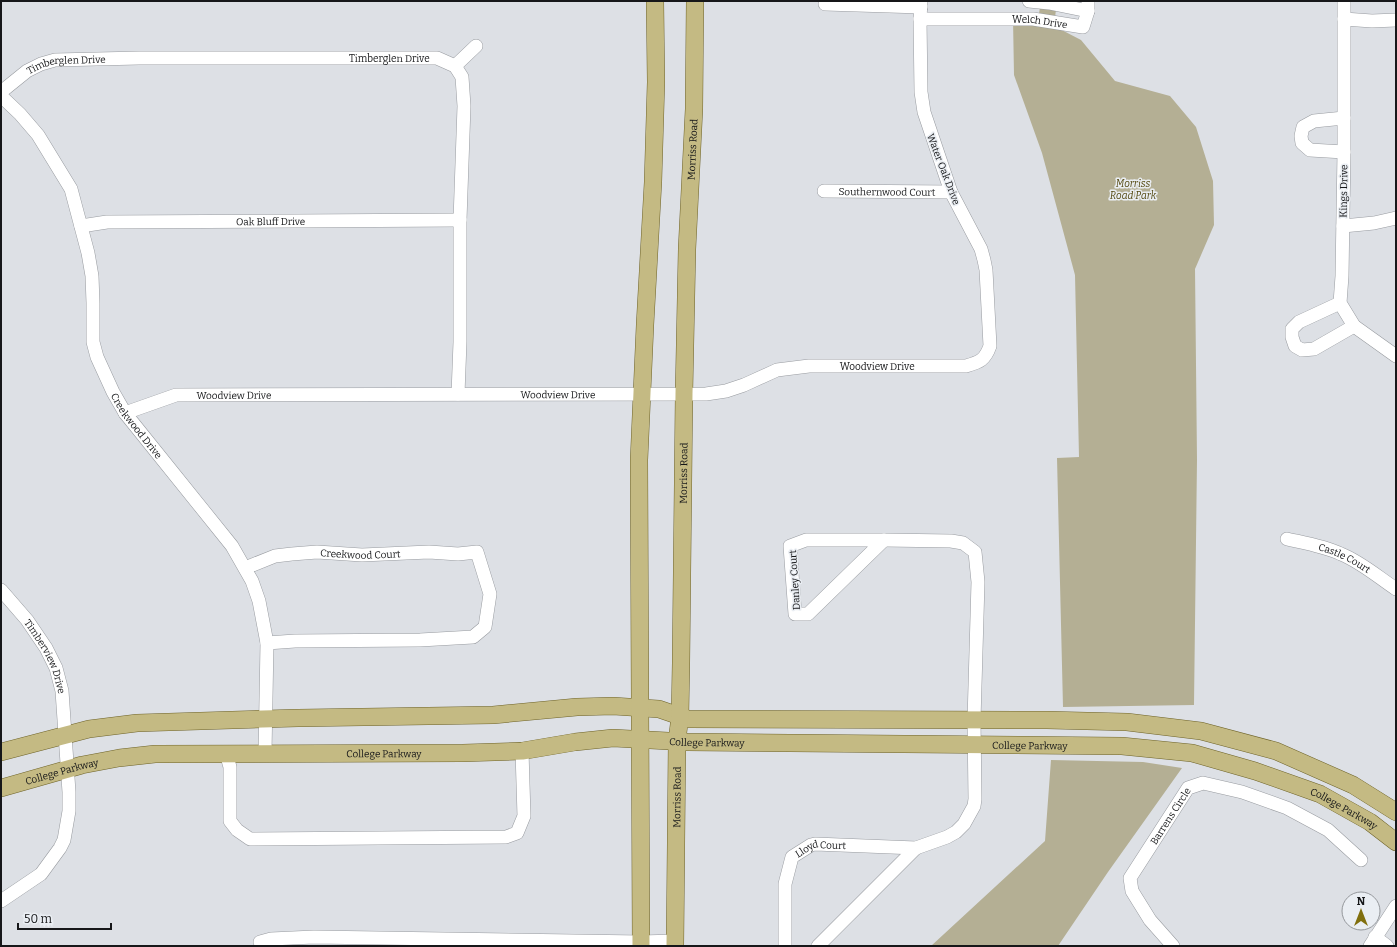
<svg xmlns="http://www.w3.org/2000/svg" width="1397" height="947" viewBox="0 0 1397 947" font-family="Bitter,serif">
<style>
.green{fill:#b4af94}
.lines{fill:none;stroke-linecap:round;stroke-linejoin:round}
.minor-casing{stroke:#989ba0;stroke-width:14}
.major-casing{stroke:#6e6329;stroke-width:18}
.minor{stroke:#fff;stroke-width:13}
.major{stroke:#c4ba83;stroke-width:17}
.labels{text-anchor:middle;stroke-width:3;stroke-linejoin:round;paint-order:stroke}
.street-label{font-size:10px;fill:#161719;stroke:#eaeef3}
.park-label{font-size:10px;font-style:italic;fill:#52470e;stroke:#eaeef3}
</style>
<rect width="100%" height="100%" fill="#dde0e5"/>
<!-- green -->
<path class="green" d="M 1041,1 L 1057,1 L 1054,26 L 1081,40 L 1115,81 L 1170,96 L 1196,127 L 1213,181 L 1214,225 L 1195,269 L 1197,460 L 1194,705 L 1063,707 L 1057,458 L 1079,457 L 1075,275 L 1042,153 L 1014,75 L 1013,19 L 1038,20 Z
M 1051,760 L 1143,762 L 1182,768 L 1108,872 L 1058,946 L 931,946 L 1045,841 Z"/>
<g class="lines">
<defs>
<g id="minor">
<path d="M 1029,1 L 1049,3 L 1088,11"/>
<path d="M 1344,1 L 1344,152 L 1342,276 L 1340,303 L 1354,326 L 1396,356"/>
<path d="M 825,4 L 921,7"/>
<path id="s1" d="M 920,19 L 1033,19 L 1083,27 L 1088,11 L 1088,1"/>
<path d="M 1344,19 L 1372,21 L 1396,20"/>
<path d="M 455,66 L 476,46"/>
<path id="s2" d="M 1,92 L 27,71 L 41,64 L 55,60 L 139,58 L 437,58 L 455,66 L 462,77 L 464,106 L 460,220 L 460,342 L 458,394"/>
<path id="s3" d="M 1,96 L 20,114 L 38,135 L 71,189 L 88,253 L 92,276 L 93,303 L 93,342 L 97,357 L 113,392 L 125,413 L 232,546 L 252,581 L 259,601 L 267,643 L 265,753"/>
<path d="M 1344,118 L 1314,121 L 1303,127 L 1301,136 L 1302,143 L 1310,150 L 1344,152"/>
<path id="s4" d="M 824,191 L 951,192"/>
<path id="s5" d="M 81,226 L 107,222 L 460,220"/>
<path d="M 1343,226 L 1374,223 L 1396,218"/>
<path d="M 1340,303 L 1299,322 L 1292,329 L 1292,337 L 1295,346 L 1302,350 L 1314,349 L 1354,326"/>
<path id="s6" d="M 125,413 L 176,395 L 706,394 L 726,391 L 744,385 L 777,370 L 809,366 L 966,366 C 980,362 985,360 990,346 L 986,270 L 984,260 L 981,249 L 951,192 L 924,112 L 921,92 L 920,19 L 921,1"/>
<path id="s7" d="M 1287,539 C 1305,543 1324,546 1341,554 C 1361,562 1378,577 1396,589"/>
<path d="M 806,540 L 884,540 L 808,614 L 795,614 L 790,546 Z"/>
<path id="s8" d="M 245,568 L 275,556 L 292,554 L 317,552 L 362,555 L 429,552 L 458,554 L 477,552 L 490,594 L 485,627 L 473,637 L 420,640 L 295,641 L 267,643"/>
<path id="s9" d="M 1,590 L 27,620 L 46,648 L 56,668 L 62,691 L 69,792 L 69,811 L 64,840 L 60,848 L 41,874 L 1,901"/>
<path d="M 226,753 L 230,767 L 230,821 L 237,830 L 250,839 L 506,837 L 517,833 L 524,816 L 522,751"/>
<path d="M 1375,937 L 1387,946"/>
<path d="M 260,942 L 271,939 L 314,937 L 641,942 L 675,941"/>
<path id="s10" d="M 785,946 L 785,884 L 792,857 L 811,845 L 815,844 L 916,848 L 947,837 L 956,832 L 964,824 L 974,806 L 975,799 L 974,720 L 978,582 L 975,552 L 963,543 L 951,541 L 884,540"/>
<path d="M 818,946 L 916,848"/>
<path id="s11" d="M 1173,946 L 1150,920 L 1132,891 L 1130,878 L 1188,788 L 1203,783 L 1242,792 L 1287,808 L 1328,830 L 1361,860"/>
<path d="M 1370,946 L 1396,906"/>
</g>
<g id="major">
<path d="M 1,752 L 89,729 L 137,723 L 298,718 L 493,715 L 577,707 L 613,706 L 659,709 L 688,719 L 1047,720 L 1127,722 L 1201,731 L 1276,751 L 1353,785 L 1396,812"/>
<path id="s12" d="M 1,788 L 82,765 L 119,758 L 155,754 L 463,753 L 522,751 L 575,742 L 613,738 L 687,742 L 1122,746 L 1192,753 L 1255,771 L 1320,794 L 1370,822 L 1396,842"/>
<path d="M 641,946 L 639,460 L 645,325 L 653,182 L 656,82 L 655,1"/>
<path id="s13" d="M 675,946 L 677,741 L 680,716 L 681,663 L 684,394 L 687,249 L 694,109 L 695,1"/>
</g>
</defs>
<!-- minor casing -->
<use href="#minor" class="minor-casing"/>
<!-- major casing -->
<use href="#major" class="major-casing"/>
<!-- minor -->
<use href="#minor" class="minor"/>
<!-- major -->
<use href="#major" class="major"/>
</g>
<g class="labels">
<!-- street labels -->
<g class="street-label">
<text dy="4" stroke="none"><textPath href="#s1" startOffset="120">Welch Drive</textPath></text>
<text dy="4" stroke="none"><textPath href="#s2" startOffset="398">Timberglen Drive</textPath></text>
<text dy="4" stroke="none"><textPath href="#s2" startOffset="74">Timberglen Drive</textPath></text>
<text dy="4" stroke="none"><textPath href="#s13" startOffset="797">Morriss Road</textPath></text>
<text transform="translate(944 169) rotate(69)" y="4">Water Oak Drive</text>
<text dy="4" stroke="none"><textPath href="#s4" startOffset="63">Southernwood Court</textPath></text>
<text transform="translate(1343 191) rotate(-89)" y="4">Kings Drive</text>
<text dy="4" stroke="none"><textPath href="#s5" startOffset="190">Oak Bluff Drive</textPath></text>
<text dy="4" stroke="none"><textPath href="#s6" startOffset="760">Woodview Drive</textPath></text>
<text dy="4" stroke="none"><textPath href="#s6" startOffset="436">Woodview Drive</textPath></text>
<text dy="4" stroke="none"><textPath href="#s6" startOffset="112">Woodview Drive</textPath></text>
<text dy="4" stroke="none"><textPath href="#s3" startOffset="368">Creekwood Drive</textPath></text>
<text dy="4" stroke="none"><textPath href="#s13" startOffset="473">Morriss Road</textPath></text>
<text dy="4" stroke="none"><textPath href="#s8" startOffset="118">Creekwood Court</textPath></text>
<text dy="4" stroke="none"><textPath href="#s7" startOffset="61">Castle Court</textPath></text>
<text transform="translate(794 580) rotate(-94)" y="4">Danley Court</text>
<text dy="4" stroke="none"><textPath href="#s9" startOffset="81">Timberview Drive</textPath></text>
<text dy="4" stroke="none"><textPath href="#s12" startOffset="711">College Parkway</textPath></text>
<text dy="4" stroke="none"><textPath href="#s12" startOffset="1034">College Parkway</textPath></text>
<text dy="4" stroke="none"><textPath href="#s12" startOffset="387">College Parkway</textPath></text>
<text dy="4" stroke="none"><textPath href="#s12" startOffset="63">College Parkway</textPath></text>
<text dy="4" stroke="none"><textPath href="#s13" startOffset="149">Morriss Road</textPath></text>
<text dy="4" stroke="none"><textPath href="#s12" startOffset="1359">College Parkway</textPath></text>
<text dy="4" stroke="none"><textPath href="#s11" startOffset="156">Barrens Circle</textPath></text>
<text dy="4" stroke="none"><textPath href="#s10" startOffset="121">Lloyd Court</textPath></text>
</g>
<!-- park labels -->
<g class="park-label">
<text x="1133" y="187">Morriss<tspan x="1133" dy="12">Road Park</tspan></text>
</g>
</g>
<!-- border -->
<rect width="1397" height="947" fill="none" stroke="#161719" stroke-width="4"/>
<!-- north arrow -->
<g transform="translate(1361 911)"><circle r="19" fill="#eaeef3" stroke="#95989c"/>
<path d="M0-3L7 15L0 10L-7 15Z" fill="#806f0e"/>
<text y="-6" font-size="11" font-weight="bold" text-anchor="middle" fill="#161719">N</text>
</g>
<!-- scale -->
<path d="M18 923v6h93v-6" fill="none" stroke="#161719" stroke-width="2"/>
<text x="24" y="923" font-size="12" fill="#161719" stroke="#eaeef3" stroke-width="3" paint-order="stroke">50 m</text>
</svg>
